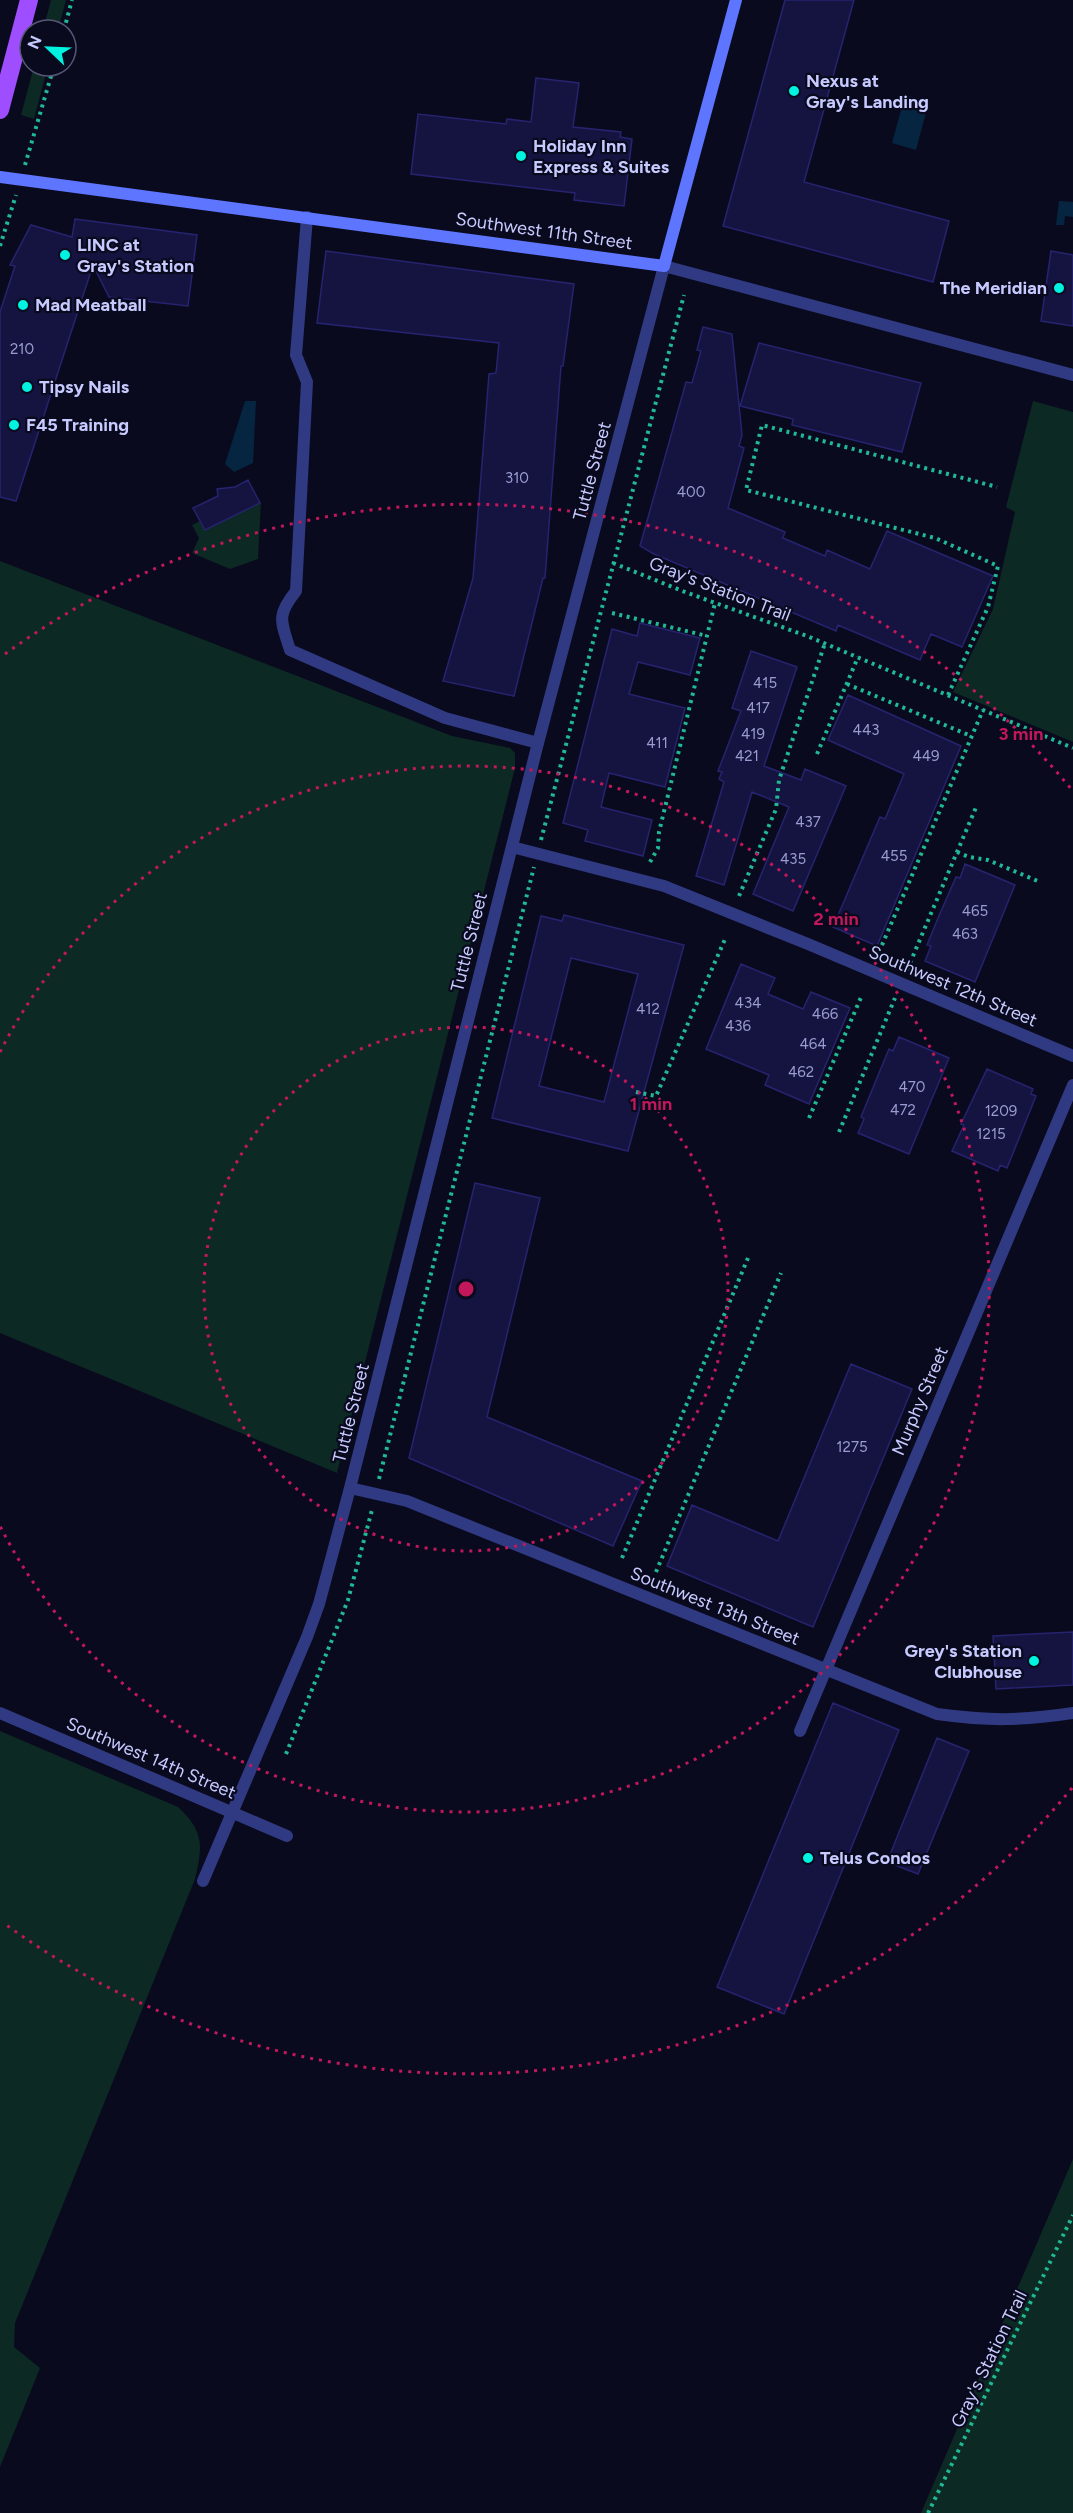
<svg xmlns="http://www.w3.org/2000/svg" width="1073" height="2513" viewBox="0 0 1073 2513" font-family="Figtree,sans-serif">
<style>
.green{fill:#0c2923}
.water{fill:#062541}
.building{fill:#151441;stroke:#26236f;stroke-width:1.5;fill-rule:evenodd}
.lines{fill:none;stroke-linecap:round;stroke-linejoin:round}
.path{stroke:#20b996;stroke-width:4;stroke-dasharray:3 4.5;stroke-linecap:butt}
.lane{stroke:#303a82;stroke-width:12}
.street{stroke:#303a82;stroke-width:12}
.secondary{stroke:#5e75ff;stroke-width:12}
.primary{stroke:#9f4eff;stroke-width:18}
.ring{fill:none;stroke:#c2185b;stroke-width:3;stroke-dasharray:3 6}
.poi-dot{fill:#00f2e1;stroke:#0a0a1e;stroke-width:2}
.labels{text-anchor:middle;stroke-width:4.5;stroke-linejoin:round;paint-order:stroke}
.number-label{font-size:15px;fill:#9a9cd0}
.poi-label{font-size:18px;font-weight:bold;fill:#c7caff;stroke:#0a0a1e;text-anchor:start}
.street-label{font-size:18px;fill:#c7caff;stroke:#0a0a1e}
.centre{fill:#c2185b;stroke:#0a0a1e;stroke-width:3}
.ring-label{font-size:18px;text-anchor:middle;font-weight:bold;fill:#c2185b;stroke:#0a0a1e;stroke-width:4.5;stroke-linejoin:round;paint-order:stroke}
</style>
<rect width="100%" height="100%" fill="#0a0a1e"/>
<!-- green -->
<path class="green" d="M 51,0 L 66,0 L 58,30 L 43,30 Z
M 34,66 L 48,66 L 34,119 L 21,115 Z
M 1033,401 L 1073,412 L 1073,742 L 953,692 L 993,609 L 1015,512 L 1006,507 Z
M 261,502 L 258,559 L 230,569 L 192,553 L 199,538 L 192,525 L 200,521 L 205,530 Z
M 0,561 L 452,736 L 510,748 L 515,753 L 515,768 L 337,1473 L 0,1333 Z
M 0,1731 L 178,1807 C 204,1831 203,1846 195,1879 L 15,2323 L 14,2347 L 40,2368 L 0,2467 Z
M 1073,2159 L 1073,2513 L 921,2513 Z"/>
<!-- water -->
<path class="water" d="M 905,95 L 929,101 L 916,150 L 892,143 Z
M 1059,201 L 1073,202 L 1073,217 L 1065,216 L 1064,225 L 1056,225 Z
M 245,401 L 256,401 L 253,463 L 234,472 L 225,464 Z"/>
<!-- building -->
<path class="building" d="M 785,0 L 854,0 L 804,182 L 949,221 L 933,282 L 723,226 Z
M 536,78 L 579,83 L 573,127 L 621,132 L 620,137 L 632,139 L 624,206 L 574,200 L 575,193 L 411,174 L 418,114 L 506,124 L 507,119 L 531,122 Z
M 75,219 L 197,235 L 188,306 L 109,297 L 93,265 L 16,501 L 0,497 L 0,312 L 15,266 L 10,265 L 31,225 L 72,237 Z
M 326,251 L 574,284 L 563,366 L 561,366 L 545,578 L 543,578 L 514,696 L 443,681 L 473,578 L 489,374 L 496,373 L 499,343 L 317,323 Z
M 1051,251 L 1073,255 L 1073,326 L 1041,321 Z
M 703,327 L 732,334 L 742,435 L 739,446 L 744,448 L 728,508 L 785,532 L 783,538 L 825,556 L 827,550 L 870,569 L 887,531 L 993,576 L 962,647 L 931,634 L 920,660 L 838,625 L 836,631 L 654,554 L 640,546 L 686,382 L 692,383 L 701,351 L 697,350 Z
M 759,343 L 921,383 L 902,452 L 792,425 L 793,419 L 740,406 Z
M 248,480 L 260,503 L 205,530 L 193,508 L 218,496 L 217,489 L 235,487 Z
M 640,623 L 700,638 L 690,675 L 638,662 L 629,694 L 685,708 L 665,787 L 609,773 L 601,807 L 652,820 L 643,856 L 585,841 L 588,830 L 563,823 L 612,629 L 637,636 Z
M 751,651 L 797,667 L 764,766 L 801,780 L 805,769 L 846,786 L 793,911 L 753,894 L 789,807 L 752,792 L 724,885 L 696,876 L 724,782 L 719,779 L 722,772 L 718,771 L 741,711 L 732,708 Z
M 848,695 L 961,746 L 877,946 L 833,927 L 880,817 L 885,819 L 904,774 L 828,740 Z
M 965,864 L 1015,885 L 975,982 L 925,961 L 931,946 L 927,945 L 938,918 L 956,877 L 960,878 Z
M 564,915 L 684,945 L 628,1151 L 492,1118 L 541,916 L 562,921 ZM 571,958 L 638,974 L 604,1102 L 539,1086 Z
M 741,964 L 775,978 L 768,994 L 803,1009 L 811,992 L 850,1008 L 809,1104 L 765,1085 L 769,1075 L 706,1049 Z
M 899,1037 L 949,1058 L 909,1154 L 858,1133 L 864,1119 L 861,1117 L 872,1090 L 889,1049 L 893,1051 Z
M 987,1069 L 1033,1089 L 1031,1094 L 1036,1096 L 1007,1168 L 1000,1165 L 998,1171 L 952,1151 L 964,1125 L 961,1124 Z
M 475,1183 L 540,1198 L 487,1417 L 642,1481 L 613,1546 L 409,1458 Z
M 851,1364 L 912,1389 L 813,1627 L 667,1566 L 692,1505 L 778,1541 Z
M 1073,1632 L 1073,1685 L 996,1689 L 993,1636 Z
M 833,1703 L 899,1730 L 784,2014 L 717,1987 Z
M 937,1738 L 969,1751 L 918,1874 L 887,1862 Z"/>
<g class="lines">
<!-- path -->
<path class="path" d="M 64,30 L 72,0
M 25,165 L 54,66
M 0,246 L 16,195
M 613,563 L 685,592 L 807,636 L 1073,748
M 612,613 L 707,636
M 847,684 L 971,736
M 948,695 L 988,607 L 998,566 L 935,538 L 746,490 L 762,425 L 997,487
M 817,754 L 858,657
M 541,840 L 684,295
M 957,852 L 969,857 L 988,860 L 1040,882
M 650,862 L 658,848 L 659,832 L 715,603
M 739,896 L 776,809 L 779,780 L 825,643
M 879,952 L 983,710
M 907,970 L 977,805
M 636,1092 L 656,1096 L 726,937
M 809,1118 L 862,995
M 839,1132 L 895,998
M 379,1479 L 534,867
M 622,1558 L 748,1258
M 656,1572 L 781,1273
M 286,1754 L 348,1600 L 372,1510
M 928,2513 L 1073,2215"/>
<!-- lane -->
<path class="lane" d="M 307,217 L 296,355 L 307,382 L 296,591 C 276,616 281,621 290,650 L 445,718 L 538,743"/>
<!-- street -->
<path class="street" d="M 512,847 L 664,886 L 808,944 L 1073,1056
M 350,1488 L 407,1501 L 937,1714 C 989,1721 1021,1721 1073,1713
M 0,1713 L 287,1836
M 800,1731 L 1073,1085
M 203,1881 L 307,1637 L 319,1604 L 350,1488 L 538,743 L 664,266 L 1073,375"/>
<!-- secondary -->
<path class="secondary" d="M 0,177 L 664,266 L 736,0"/>
<!-- primary -->
<path class="primary" d="M 0,110 L 29,0"/>
</g>
<!-- distance rings -->
<g class="ring">
<circle cx="466" cy="1289" r="262"/>
<path d="M0 1052A523 523 0 1 1 0 1526"/>
<path d="M1072 1788A785 785 0 0 1 5 1924M5 654A785 785 0 0 1 1072 790"/>
</g>
<!-- markers -->
<g class="poi-dot">
<circle cx="794" cy="91" r="6"/>
<circle cx="521" cy="156" r="6"/>
<circle cx="65" cy="255" r="6"/>
<circle cx="1059" cy="288" r="6"/>
<circle cx="23" cy="305" r="6"/>
<circle cx="27" cy="387" r="6"/>
<circle cx="14" cy="425" r="6"/>
<circle cx="1034" cy="1661" r="6"/>
<circle cx="808" cy="1858" r="6"/>
</g>
<g class="labels">
<!-- number labels -->
<g class="number-label">
<text x="22" y="354">210</text>
<text x="517" y="483">310</text>
<text x="691" y="497">400</text>
<text x="765" y="688">415</text>
<text x="758" y="713">417</text>
<text x="866" y="735">443</text>
<text x="753" y="739">419</text>
<text x="657" y="748">411</text>
<text x="747" y="761">421</text>
<text x="926" y="761">449</text>
<text x="808" y="827">437</text>
<text x="894" y="861">455</text>
<text x="793" y="864">435</text>
<text x="975" y="916">465</text>
<text x="965" y="939">463</text>
<text x="748" y="1008">434</text>
<text x="648" y="1014">412</text>
<text x="825" y="1019">466</text>
<text x="738" y="1031">436</text>
<text x="813" y="1049">464</text>
<text x="801" y="1077">462</text>
<text x="912" y="1092">470</text>
<text x="903" y="1115">472</text>
<text x="1001" y="1116">1209</text>
<text x="991" y="1139">1215</text>
<text x="852" y="1452">1275</text>
</g>
<!-- poi labels -->
<g class="poi-label">
<text x="806" y="87">Nexus at<tspan x="806" dy="21">Gray's Landing</tspan></text>
<text x="533" y="152">Holiday Inn<tspan x="533" dy="21">Express &amp; Suites</tspan></text>
<text x="77" y="251">LINC at<tspan x="77" dy="21">Gray's Station</tspan></text>
<text x="1047" y="294" text-anchor="end">The Meridian</text>
<text x="35" y="311">Mad Meatball</text>
<text x="39" y="393">Tipsy Nails</text>
<text x="26" y="431">F45 Training</text>
<text x="1022" y="1657" text-anchor="end">Grey's Station<tspan x="1022" dy="21">Clubhouse</tspan></text>
<text x="820" y="1864">Telus Condos</text>
</g>
<!-- street labels -->
<g class="street-label">
<text transform="translate(544 231) rotate(8)" y="6">Southwest 11th Street</text>
<text transform="translate(592 471) rotate(-75)" y="6">Tuttle Street</text>
<text transform="translate(720 589) rotate(21)" y="6">Gray's Station Trail</text>
<text transform="translate(469 942) rotate(-76)" y="6">Tuttle Street</text>
<text transform="translate(953 986) rotate(23)" y="6">Southwest 12th Street</text>
<text transform="translate(920 1401) rotate(-67)" y="6">Murphy Street</text>
<text transform="translate(351 1413) rotate(-76)" y="6">Tuttle Street</text>
<text transform="translate(715 1606) rotate(22)" y="6">Southwest 13th Street</text>
<text transform="translate(151 1758) rotate(23)" y="6">Southwest 14th Street</text>
<text transform="translate(989 2359) rotate(-64)" y="6">Gray's Station Trail</text>
</g>
</g>
<circle cx="466" cy="1289" r="9" class="centre"/>
<g class="ring-label">
<text x="1021" y="740">3 min</text>
<text x="836" y="925">2 min</text>
<text x="651" y="1110">1 min</text>
</g>
<!-- north arrow -->
<g transform="translate(48 48) rotate(293)"><circle r="28" fill="#0a0a1e" stroke="#565778" stroke-width="1.5"/>
<path d="M0-4.5L10 22L0 15L-10 22Z" fill="#00f2e1"/>
<text y="-9" font-size="16" font-weight="bold" text-anchor="middle" fill="#c7caff">N</text>
</g>
</svg>
